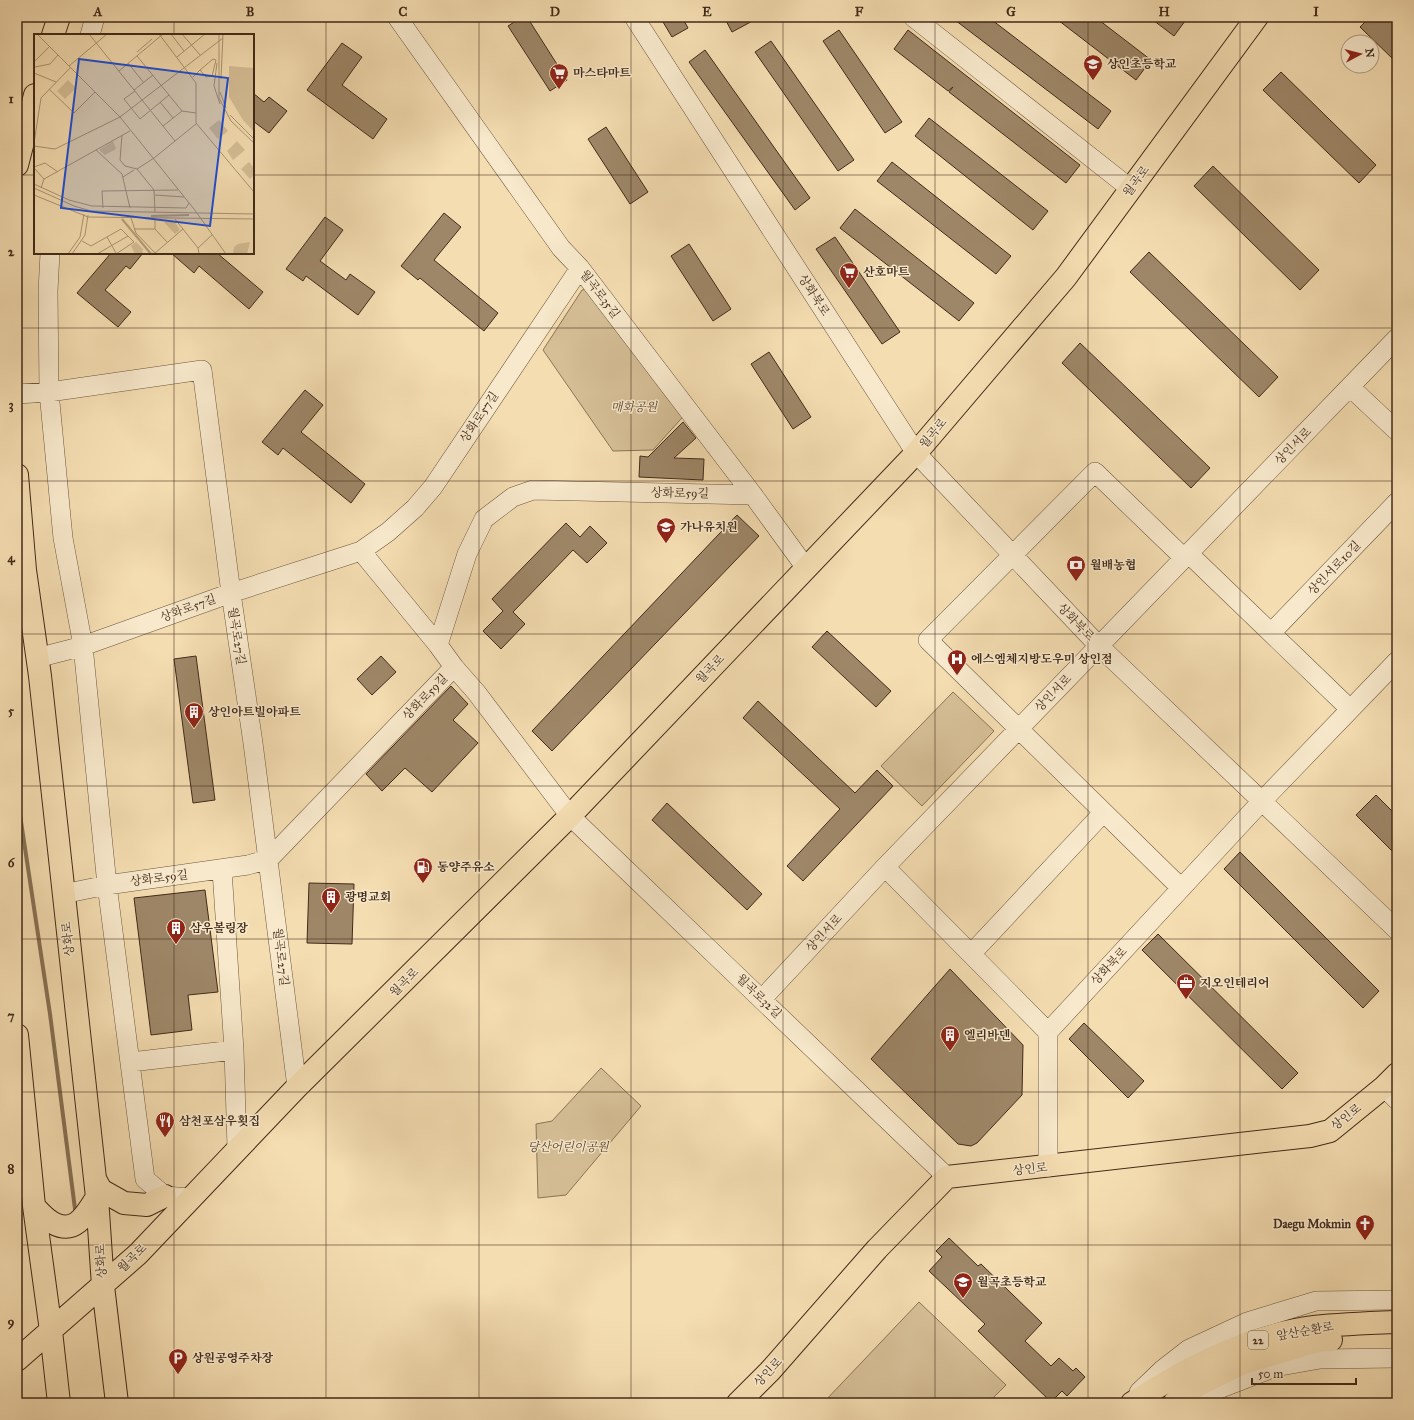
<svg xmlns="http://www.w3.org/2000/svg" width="1414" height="1420" viewBox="0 0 1414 1420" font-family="'IM FELL Great Primer','Noto Serif KR',serif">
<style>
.green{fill:#d6bf97;stroke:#8c7458}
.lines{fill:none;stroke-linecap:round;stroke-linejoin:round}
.stream{stroke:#887155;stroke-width:4}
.building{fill:#9e8768;stroke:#412a19}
.minor-casing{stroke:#6e573f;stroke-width:20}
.major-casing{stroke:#412a19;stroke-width:24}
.highway-casing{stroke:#412a19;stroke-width:24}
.minor{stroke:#f8e9cc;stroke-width:19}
.major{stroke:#f4ddb1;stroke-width:22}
.highway{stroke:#f4ddb1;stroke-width:22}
.grid{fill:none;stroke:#412a19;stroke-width:1;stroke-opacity:0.55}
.labels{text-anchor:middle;stroke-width:3;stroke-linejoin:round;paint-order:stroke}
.shield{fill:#f8e9cc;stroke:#78634f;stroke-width:1}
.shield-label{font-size:11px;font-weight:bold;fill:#412a19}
.poi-label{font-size:12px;font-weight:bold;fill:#412a19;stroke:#f8e9cc;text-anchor:start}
.street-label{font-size:12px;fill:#412a19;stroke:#f8e9cc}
.park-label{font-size:12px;font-style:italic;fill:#5f4832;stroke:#f8e9cc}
.inset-river{fill:none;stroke:#b7a07d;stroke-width:2}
.inset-road{fill:none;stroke:#ac9574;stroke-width:1}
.view{fill:#1d4ed8;fill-opacity:0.15;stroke:#1d4ed8;stroke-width:2}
.inset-edge{fill:none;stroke:#412a19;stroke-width:2}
.neatline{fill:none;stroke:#412a19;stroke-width:1.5}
.grid-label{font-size:13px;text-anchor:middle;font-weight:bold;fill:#412a19}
</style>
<rect width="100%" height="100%" fill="#f4ddb1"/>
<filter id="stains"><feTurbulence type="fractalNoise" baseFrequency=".005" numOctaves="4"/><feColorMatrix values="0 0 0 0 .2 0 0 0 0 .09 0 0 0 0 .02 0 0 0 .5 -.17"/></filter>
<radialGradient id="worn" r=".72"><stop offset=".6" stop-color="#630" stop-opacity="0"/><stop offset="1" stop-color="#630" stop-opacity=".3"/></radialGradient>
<!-- green -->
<path class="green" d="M 596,288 L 689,410 L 653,450 L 613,451 L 543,350 L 582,290 Z
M 953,692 L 994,731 L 922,806 L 881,766 Z
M 601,1068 L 641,1106 L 566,1195 L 538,1198 L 536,1124 L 552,1121 Z
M 919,1302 L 1006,1385 L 988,1403 L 826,1403 L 824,1402 Z"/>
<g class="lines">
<!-- stream -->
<path class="stream" d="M 17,18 L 17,17
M 17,795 L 50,1014 L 75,1209"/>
</g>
<!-- building -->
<path class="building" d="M 522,17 L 527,17 L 567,80 L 550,91 L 508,26 Z
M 660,17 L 682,17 L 688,28 L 672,37 Z
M 724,17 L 760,17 L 732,32 Z
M 951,17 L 988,17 L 1111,111 L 1098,129 Z
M 1054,17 L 1095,17 L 1151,60 L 1136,80 Z
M 1149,17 L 1188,17 L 1174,36 Z
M 1370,17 L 1389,17 L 1397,25 L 1397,63 L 1360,27 Z
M 839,30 L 902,122 L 885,133 L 823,41 Z
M 908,30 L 1080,165 L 1066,183 L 949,92 L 953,87 L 948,91 L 894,49 Z
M 771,41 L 854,160 L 838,171 L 755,52 Z
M 342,43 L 362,57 L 342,85 L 387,119 L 373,139 L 307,90 Z
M 705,50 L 810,198 L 795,210 L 689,62 Z
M 1281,72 L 1376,165 L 1359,183 L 1263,90 Z
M 253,93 L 264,102 L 269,97 L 287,111 L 269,133 L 253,121 Z
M 929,118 L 1048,211 L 1033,230 L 915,136 Z
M 606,127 L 648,192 L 630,204 L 588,139 Z
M 892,162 L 1011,256 L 996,274 L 877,181 Z
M 1213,166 L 1319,270 L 1300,290 L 1194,186 Z
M 855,209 L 974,303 L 959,321 L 840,228 Z
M 444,213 L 461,227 L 434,260 L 498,313 L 484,331 L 420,278 L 418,280 L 401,266 Z
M 325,217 L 343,230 L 320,261 L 346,280 L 350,274 L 375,292 L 358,315 L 306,276 L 303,281 L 286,269 Z
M 835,237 L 900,332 L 882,344 L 816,249 Z
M 689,244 L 731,309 L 713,321 L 671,256 Z
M 1149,252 L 1278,377 L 1259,397 L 1130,272 Z
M 111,253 L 143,253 L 130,269 L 126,266 L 105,290 L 131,312 L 118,327 L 77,293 Z
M 171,253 L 217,253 L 263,292 L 249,309 L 199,266 L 194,273 Z
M 1080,343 L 1210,468 L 1191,488 L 1062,363 Z
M 769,352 L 811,417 L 793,429 L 751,364 Z
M 305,390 L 323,405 L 301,432 L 365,484 L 351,503 L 283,448 L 278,455 L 262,442 Z
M 683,422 L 696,438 L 674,458 L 704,459 L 703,480 L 639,477 L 640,456 L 648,457 Z
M 737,515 L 759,536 L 552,751 L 532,731 Z
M 566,523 L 580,537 L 590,526 L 607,543 L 587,563 L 573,550 L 513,612 L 525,624 L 501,649 L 483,631 L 503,611 L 492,599 Z
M 827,631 L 891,691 L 876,707 L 812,647 Z
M 196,656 L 215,800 L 193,803 L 174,659 Z
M 381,656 L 396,672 L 372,695 L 357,679 Z
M 451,686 L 468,704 L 453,720 L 478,743 L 432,792 L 405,768 L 382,791 L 366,774 Z
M 758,701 L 855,793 L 877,770 L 893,786 L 803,881 L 787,866 L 840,809 L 743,718 Z
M 1376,795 L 1397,816 L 1397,856 L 1356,815 Z
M 667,803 L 762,894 L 747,910 L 652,820 Z
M 1240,852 L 1379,991 L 1363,1008 L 1224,869 Z
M 309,883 L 354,884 L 352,944 L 307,943 Z
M 205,890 L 218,992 L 188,995 L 192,1030 L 151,1035 L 134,898 Z
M 1158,934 L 1298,1073 L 1282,1089 L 1142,950 Z
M 950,969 L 1023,1045 L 1022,1095 L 977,1143 L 971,1146 L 958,1144 L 871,1059 Z
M 1084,1023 L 1144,1081 L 1128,1098 L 1069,1039 Z
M 949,1238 L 978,1266 L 981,1264 L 1042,1323 L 1025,1341 L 1051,1366 L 1059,1358 L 1073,1371 L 1076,1368 L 1085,1377 L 1067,1396 L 1062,1391 L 1051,1402 L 978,1331 L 985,1324 L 929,1271 L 942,1257 L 936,1251 Z"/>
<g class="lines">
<defs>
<path id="minor" d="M 397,17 L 561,248 L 580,268 L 753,495 L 806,568
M 634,17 L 916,453 L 1099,646 L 1397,930
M 913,17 L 1131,189
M 90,35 L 95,17
M 50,253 L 48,291 L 49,392 L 63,538 L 83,646 L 107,885 L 145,1179 L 165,1196 L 189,1198
M 1350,387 L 1397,431
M 17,394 L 49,392 L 202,370 L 231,593 L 253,743 L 297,1087
M 361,551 L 438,645
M 1188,553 L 1350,709
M 1271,633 L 1397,502
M 37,658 L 83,646 L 231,593 L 361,551 L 388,532 L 415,508 L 433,487 L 580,268
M 454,667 L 476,692 L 570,816 L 947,1177
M 885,867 L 1048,1032
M 222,870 L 234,1050 L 237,1148
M 1181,888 L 928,640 L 1095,472 L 1184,558
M 63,894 L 107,885 L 248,865 L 269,859 L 454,667 L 438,645 L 467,554 L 484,519 L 513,497 L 533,490 L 753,495
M 971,954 L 1103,813
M 762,999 L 885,867 L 1397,338
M 131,1062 L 234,1050
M 1384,1087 L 1397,1100
M 1048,1167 L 1048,1032 L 1262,801 L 1397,661
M 1139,1392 L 1162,1370 L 1189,1349 L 1247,1322 L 1316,1301 L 1397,1300
M 1191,1403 L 1201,1396 L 1275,1367 L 1320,1359 L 1397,1358"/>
<path id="major" d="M 53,35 L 59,17
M 17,165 L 35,95
M 17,475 L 25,570 L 40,676 L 97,1197 L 103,1286 L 117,1403
M 17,1035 L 34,1206 L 51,1331 L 59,1403
M 95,1179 L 101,1190 L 124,1203 L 147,1205 L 165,1196
M 34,1206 C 44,1218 62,1235 78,1222 C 86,1216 92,1205 97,1197
M 17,1360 L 138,1254 L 297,1087 L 570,816 L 916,453 L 1066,277 L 1257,17
M 738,1403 L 770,1371 L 877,1249 L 947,1177 L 1310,1136 L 1330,1131 L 1384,1087 L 1397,1074"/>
<path id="highway" d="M 1132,1403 C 1187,1367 1249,1335 1314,1327 C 1342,1324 1370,1323 1397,1322
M 1174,1403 L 1198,1385 L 1243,1363 L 1318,1341 L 1331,1340"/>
</defs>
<!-- minor casing -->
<use href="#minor" class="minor-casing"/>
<!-- major casing -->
<use href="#major" class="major-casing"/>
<!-- highway casing -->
<use href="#highway" class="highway-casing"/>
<!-- minor -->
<use href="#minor" class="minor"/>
<!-- major -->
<use href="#major" class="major"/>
<!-- highway -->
<use href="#highway" class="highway"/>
</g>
<!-- grid -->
<path class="grid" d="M 174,17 L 174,35M 326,17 L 326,1403M 479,17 L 479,1403M 631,17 L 631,1403M 783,17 L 783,1403M 935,17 L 935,1403M 1088,17 L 1088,1403M 1240,17 L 1240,1403M 17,175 L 35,175M 253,175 L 1397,175M 174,253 L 174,1403M 17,328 L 1397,328M 17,481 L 1397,481M 17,634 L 1397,634M 17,786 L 1397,786M 17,939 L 1397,939M 17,1092 L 1397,1092M 17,1245 L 1397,1245"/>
<!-- icons -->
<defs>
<symbol id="school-pin" viewBox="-11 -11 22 30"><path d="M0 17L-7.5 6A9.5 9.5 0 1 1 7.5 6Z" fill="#8f2418" stroke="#f8e9cc"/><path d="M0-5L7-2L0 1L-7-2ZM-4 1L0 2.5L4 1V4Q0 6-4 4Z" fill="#fff"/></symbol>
<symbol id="supermarket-pin" viewBox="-11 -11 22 30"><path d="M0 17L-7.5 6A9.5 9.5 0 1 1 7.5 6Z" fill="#8f2418" stroke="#f8e9cc"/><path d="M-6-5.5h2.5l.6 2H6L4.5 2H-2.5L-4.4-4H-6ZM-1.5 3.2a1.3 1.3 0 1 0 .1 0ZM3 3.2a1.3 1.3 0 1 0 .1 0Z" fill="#fff"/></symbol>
<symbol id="bank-pin" viewBox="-11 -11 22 30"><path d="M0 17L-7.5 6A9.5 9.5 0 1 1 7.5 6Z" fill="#8f2418" stroke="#f8e9cc"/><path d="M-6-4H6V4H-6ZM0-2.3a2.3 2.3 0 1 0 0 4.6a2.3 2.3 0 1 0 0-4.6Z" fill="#fff"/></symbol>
<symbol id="hospital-pin" viewBox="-11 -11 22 30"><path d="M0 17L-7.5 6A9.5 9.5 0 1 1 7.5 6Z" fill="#8f2418" stroke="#f8e9cc"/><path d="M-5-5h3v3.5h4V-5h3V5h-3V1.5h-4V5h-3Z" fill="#fff"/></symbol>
<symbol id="building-pin" viewBox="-11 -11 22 30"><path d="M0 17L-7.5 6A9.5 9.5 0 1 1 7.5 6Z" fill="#8f2418" stroke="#f8e9cc"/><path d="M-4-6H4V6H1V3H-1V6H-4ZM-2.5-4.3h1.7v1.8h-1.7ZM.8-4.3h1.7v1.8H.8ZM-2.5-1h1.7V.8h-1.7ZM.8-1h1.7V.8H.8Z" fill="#fff"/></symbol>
<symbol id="fuel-pin" viewBox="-11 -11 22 30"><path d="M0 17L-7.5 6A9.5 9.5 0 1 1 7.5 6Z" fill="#8f2418" stroke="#f8e9cc"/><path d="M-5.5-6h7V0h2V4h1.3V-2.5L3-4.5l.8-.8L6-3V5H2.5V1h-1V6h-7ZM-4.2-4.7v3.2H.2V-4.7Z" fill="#fff"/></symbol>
<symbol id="office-pin" viewBox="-11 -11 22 30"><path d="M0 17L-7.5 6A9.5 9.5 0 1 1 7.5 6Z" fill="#8f2418" stroke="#f8e9cc"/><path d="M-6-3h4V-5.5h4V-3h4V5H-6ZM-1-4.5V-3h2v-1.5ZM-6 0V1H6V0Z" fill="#fff"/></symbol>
<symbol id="restaurant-pin" viewBox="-11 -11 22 30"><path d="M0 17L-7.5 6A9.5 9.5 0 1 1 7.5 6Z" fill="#8f2418" stroke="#f8e9cc"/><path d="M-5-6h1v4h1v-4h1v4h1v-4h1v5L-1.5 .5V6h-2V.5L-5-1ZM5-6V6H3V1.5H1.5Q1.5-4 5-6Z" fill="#fff"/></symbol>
<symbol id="church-pin" viewBox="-11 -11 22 30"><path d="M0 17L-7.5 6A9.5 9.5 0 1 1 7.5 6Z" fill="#8f2418" stroke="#f8e9cc"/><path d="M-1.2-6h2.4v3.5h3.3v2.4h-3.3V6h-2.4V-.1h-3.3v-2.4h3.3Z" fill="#fff"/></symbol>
<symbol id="parking-pin" viewBox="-11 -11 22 30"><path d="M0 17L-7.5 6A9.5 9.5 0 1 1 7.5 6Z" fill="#8f2418" stroke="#f8e9cc"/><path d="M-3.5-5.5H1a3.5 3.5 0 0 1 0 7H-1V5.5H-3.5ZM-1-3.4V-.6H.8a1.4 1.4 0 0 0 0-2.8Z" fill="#fff"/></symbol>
</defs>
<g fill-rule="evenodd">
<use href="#school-pin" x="1082" y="53" width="22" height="30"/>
<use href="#supermarket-pin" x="548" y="62" width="22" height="30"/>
<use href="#supermarket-pin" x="838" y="261" width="22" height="30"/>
<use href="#school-pin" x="655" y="516" width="22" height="30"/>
<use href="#bank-pin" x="1065" y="554" width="22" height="30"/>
<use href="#hospital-pin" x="946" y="648" width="22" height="30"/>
<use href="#building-pin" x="183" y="701" width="22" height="30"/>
<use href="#fuel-pin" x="412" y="856" width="22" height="30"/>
<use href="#building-pin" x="320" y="886" width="22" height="30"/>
<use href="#building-pin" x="165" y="917" width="22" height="30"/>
<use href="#office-pin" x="1175" y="972" width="22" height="30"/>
<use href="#building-pin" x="939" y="1024" width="22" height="30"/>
<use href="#restaurant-pin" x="154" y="1110" width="22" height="30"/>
<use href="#church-pin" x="1354" y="1213" width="22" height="30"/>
<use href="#school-pin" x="952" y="1271" width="22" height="30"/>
<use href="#parking-pin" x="167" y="1347" width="22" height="30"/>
</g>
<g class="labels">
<!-- shield labels -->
<rect class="shield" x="1248" y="1331" width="20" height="18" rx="3"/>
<g class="shield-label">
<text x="1258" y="1344">22</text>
</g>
<!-- poi labels -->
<g class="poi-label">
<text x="1107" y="68">상인초등학교</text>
<text x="573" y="77">마스타마트</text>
<text x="863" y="276">산호마트</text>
<text x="680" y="531">가나유치원</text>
<text x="1090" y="569">월배농협</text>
<text x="971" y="663">에스엠체지방도우미 상인점</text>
<text x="208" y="716">상인아트빌아파트</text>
<text x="437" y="871">동양주유소</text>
<text x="345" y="901">광명교회</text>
<text x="190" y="932">삼우볼링장</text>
<text x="1200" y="987">지오인테리어</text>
<text x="964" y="1039">엘리바덴</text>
<text x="179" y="1125">삼천포삼우횟집</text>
<text x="1351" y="1228" text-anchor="end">Daegu Mokmin</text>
<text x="977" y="1286">월곡초등학교</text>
<text x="192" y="1362">상원공영주차장</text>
</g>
<!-- street labels -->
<g class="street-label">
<text transform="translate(1136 181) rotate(-54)" y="4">월곡로</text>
<text transform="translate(600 294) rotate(53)" y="4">월곡로35길</text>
<text transform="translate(814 295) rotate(57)" y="4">상화북로</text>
<text transform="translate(479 417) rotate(-56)" y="4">상화로57길</text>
<text transform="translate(933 433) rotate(-50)" y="4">월곡로</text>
<text transform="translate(1293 446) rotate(-46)" y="4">상인서로</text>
<text transform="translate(680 493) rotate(1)" y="4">상화로59길</text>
<text transform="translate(1334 568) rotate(-46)" y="4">상인서로10길</text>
<text transform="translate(188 608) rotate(-20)" y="4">상화로57길</text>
<text transform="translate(1076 622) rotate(46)" y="4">상화북로</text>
<text transform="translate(237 636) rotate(81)" y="4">월곡로27길</text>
<text transform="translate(710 669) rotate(-46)" y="4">월곡로</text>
<text transform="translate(1053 693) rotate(-46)" y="4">상인서로</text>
<text transform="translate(425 697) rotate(-46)" y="4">상화로59길</text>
<text transform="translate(159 878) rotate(-7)" y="4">상화로59길</text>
<text transform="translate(824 933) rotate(-47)" y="4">상인서로</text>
<text transform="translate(68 939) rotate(-96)" y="4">상화로</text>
<text transform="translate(281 957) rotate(83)" y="4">월곡로27길</text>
<text transform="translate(1109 966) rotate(-47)" y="4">상화북로</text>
<text transform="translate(404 982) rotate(-45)" y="4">월곡로</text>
<text transform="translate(759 996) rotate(44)" y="4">월곡로32길</text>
<text transform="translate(1346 1117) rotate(-38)" y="4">상인로</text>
<text transform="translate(1030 1169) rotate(-6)" y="4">상인로</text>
<text transform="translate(132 1258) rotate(-44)" y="4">월곡로</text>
<text transform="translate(101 1261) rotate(-93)" y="4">상화로</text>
<text transform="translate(1305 1331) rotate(-10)" y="4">앞산순환로</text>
<text transform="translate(768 1372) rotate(-47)" y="4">상인로</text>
</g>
<!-- park labels -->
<g class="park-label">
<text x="634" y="411">매화공원</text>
<text x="568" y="1151">당산어린이공원</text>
</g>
</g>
<!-- overview -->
<g transform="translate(34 34)">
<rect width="220" height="220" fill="#f4ddb1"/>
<path d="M 195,32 L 220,34 L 220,98 L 209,86 L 195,63 ZM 34,46 L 42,54 L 31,65 L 23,57 ZM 185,86 L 194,97 L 184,105 L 175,94 ZM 79,107 L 82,115 L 71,121 L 65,116 ZM 203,107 L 211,116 L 199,126 L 193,117 ZM 215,128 L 220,134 L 220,141 L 216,145 L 207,135 ZM 130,188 L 141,188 L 146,196 L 141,200 ZM 102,208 L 109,215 L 108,220 L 101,220 L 97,212 ZM 216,208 L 213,220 L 199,220 L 200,213 L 204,210 Z" fill="#d6bf97"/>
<path class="inset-river" d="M 117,182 L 155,181M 88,185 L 117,220"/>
<path class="inset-road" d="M 3,0 L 86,83 L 160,175 L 192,220M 55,0 L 141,107M 125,0 L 162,49 L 162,89 L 220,158M 137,0 L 150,17M 148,0 L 166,21M 185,0 L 185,64 L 197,87 L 220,109M 103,18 L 118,5M 103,22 L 148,77 L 162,79M 143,23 L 171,0M 0,28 L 15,13M 94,29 L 110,49M 183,29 L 180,52 L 186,70M 35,32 L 73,0M 1,33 L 16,30 L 24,21M 85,37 L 129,0M 0,39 L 22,48M 159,43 L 166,36 L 172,43 L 178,42 L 182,26 L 179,25 L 166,36M 187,45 L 189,0M 15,55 L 40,79 L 61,58M 100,56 L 119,41M 101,57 L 90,65 L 106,85 L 135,61M 186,58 L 192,74M 126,68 L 139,84M 196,81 L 220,105M 129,92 L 148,77M 88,101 L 86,126 L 91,132 L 103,135 L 120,156 L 121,178M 0,109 L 7,64 L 36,34M 0,112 L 21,115 L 86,83 L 189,4M 62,116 L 88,140 L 96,174M 0,133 L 11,129 L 24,138M 0,134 L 10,145M 103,135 L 120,124 L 162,90M 89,143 L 100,136M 0,150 L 35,166 L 58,172 L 152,174 L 155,169M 0,154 L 40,172 L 57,177 L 220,180M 7,154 L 10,145 L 96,97M 0,161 L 54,183 L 220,185M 121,161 L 150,163M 69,174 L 68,157 L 144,156M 97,184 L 102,199 L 122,220M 121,185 L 121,195 L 133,208M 141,185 L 164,214 L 165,220M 100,195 L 121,195M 73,203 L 82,219M 48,207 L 57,212 L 87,195 L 100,208 L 82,220M 164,214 L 178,201M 121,219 L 149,195M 34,220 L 46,203 L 50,180M 38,220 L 51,201 L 54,181M 63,220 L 94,202"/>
<path class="view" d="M 45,25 L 194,44 L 176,192 L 27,174 Z"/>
<rect width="220" height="220" class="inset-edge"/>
</g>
<!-- margin -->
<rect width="1414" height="1420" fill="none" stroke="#f4ddb1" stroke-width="44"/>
<!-- north arrow -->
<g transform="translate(1360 54) rotate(83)"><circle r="19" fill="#f8e9cc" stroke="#af9d84"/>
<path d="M0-3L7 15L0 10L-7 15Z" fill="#8f2418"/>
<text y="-6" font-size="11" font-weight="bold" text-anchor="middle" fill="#412a19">N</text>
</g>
<!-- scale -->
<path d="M1252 1378v6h104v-6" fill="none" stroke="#412a19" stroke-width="2"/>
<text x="1258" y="1378" font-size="12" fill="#412a19" stroke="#f8e9cc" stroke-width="3" paint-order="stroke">50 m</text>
<rect x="22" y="22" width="1370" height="1376" class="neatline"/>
<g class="grid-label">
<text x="98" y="16">A</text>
<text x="250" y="16">B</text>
<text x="403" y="16">C</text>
<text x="555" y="16">D</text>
<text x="707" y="16">E</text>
<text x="859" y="16">F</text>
<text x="1011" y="16">G</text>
<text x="1164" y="16">H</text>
<text x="1316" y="16">I</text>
<text x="11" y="103">1</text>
<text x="11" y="256">2</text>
<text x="11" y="409">3</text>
<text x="11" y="562">4</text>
<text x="11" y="715">5</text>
<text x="11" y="867">6</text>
<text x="11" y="1020">7</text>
<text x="11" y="1173">8</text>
<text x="11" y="1326">9</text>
</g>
<rect width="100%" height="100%" filter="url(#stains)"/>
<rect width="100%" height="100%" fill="url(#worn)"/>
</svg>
